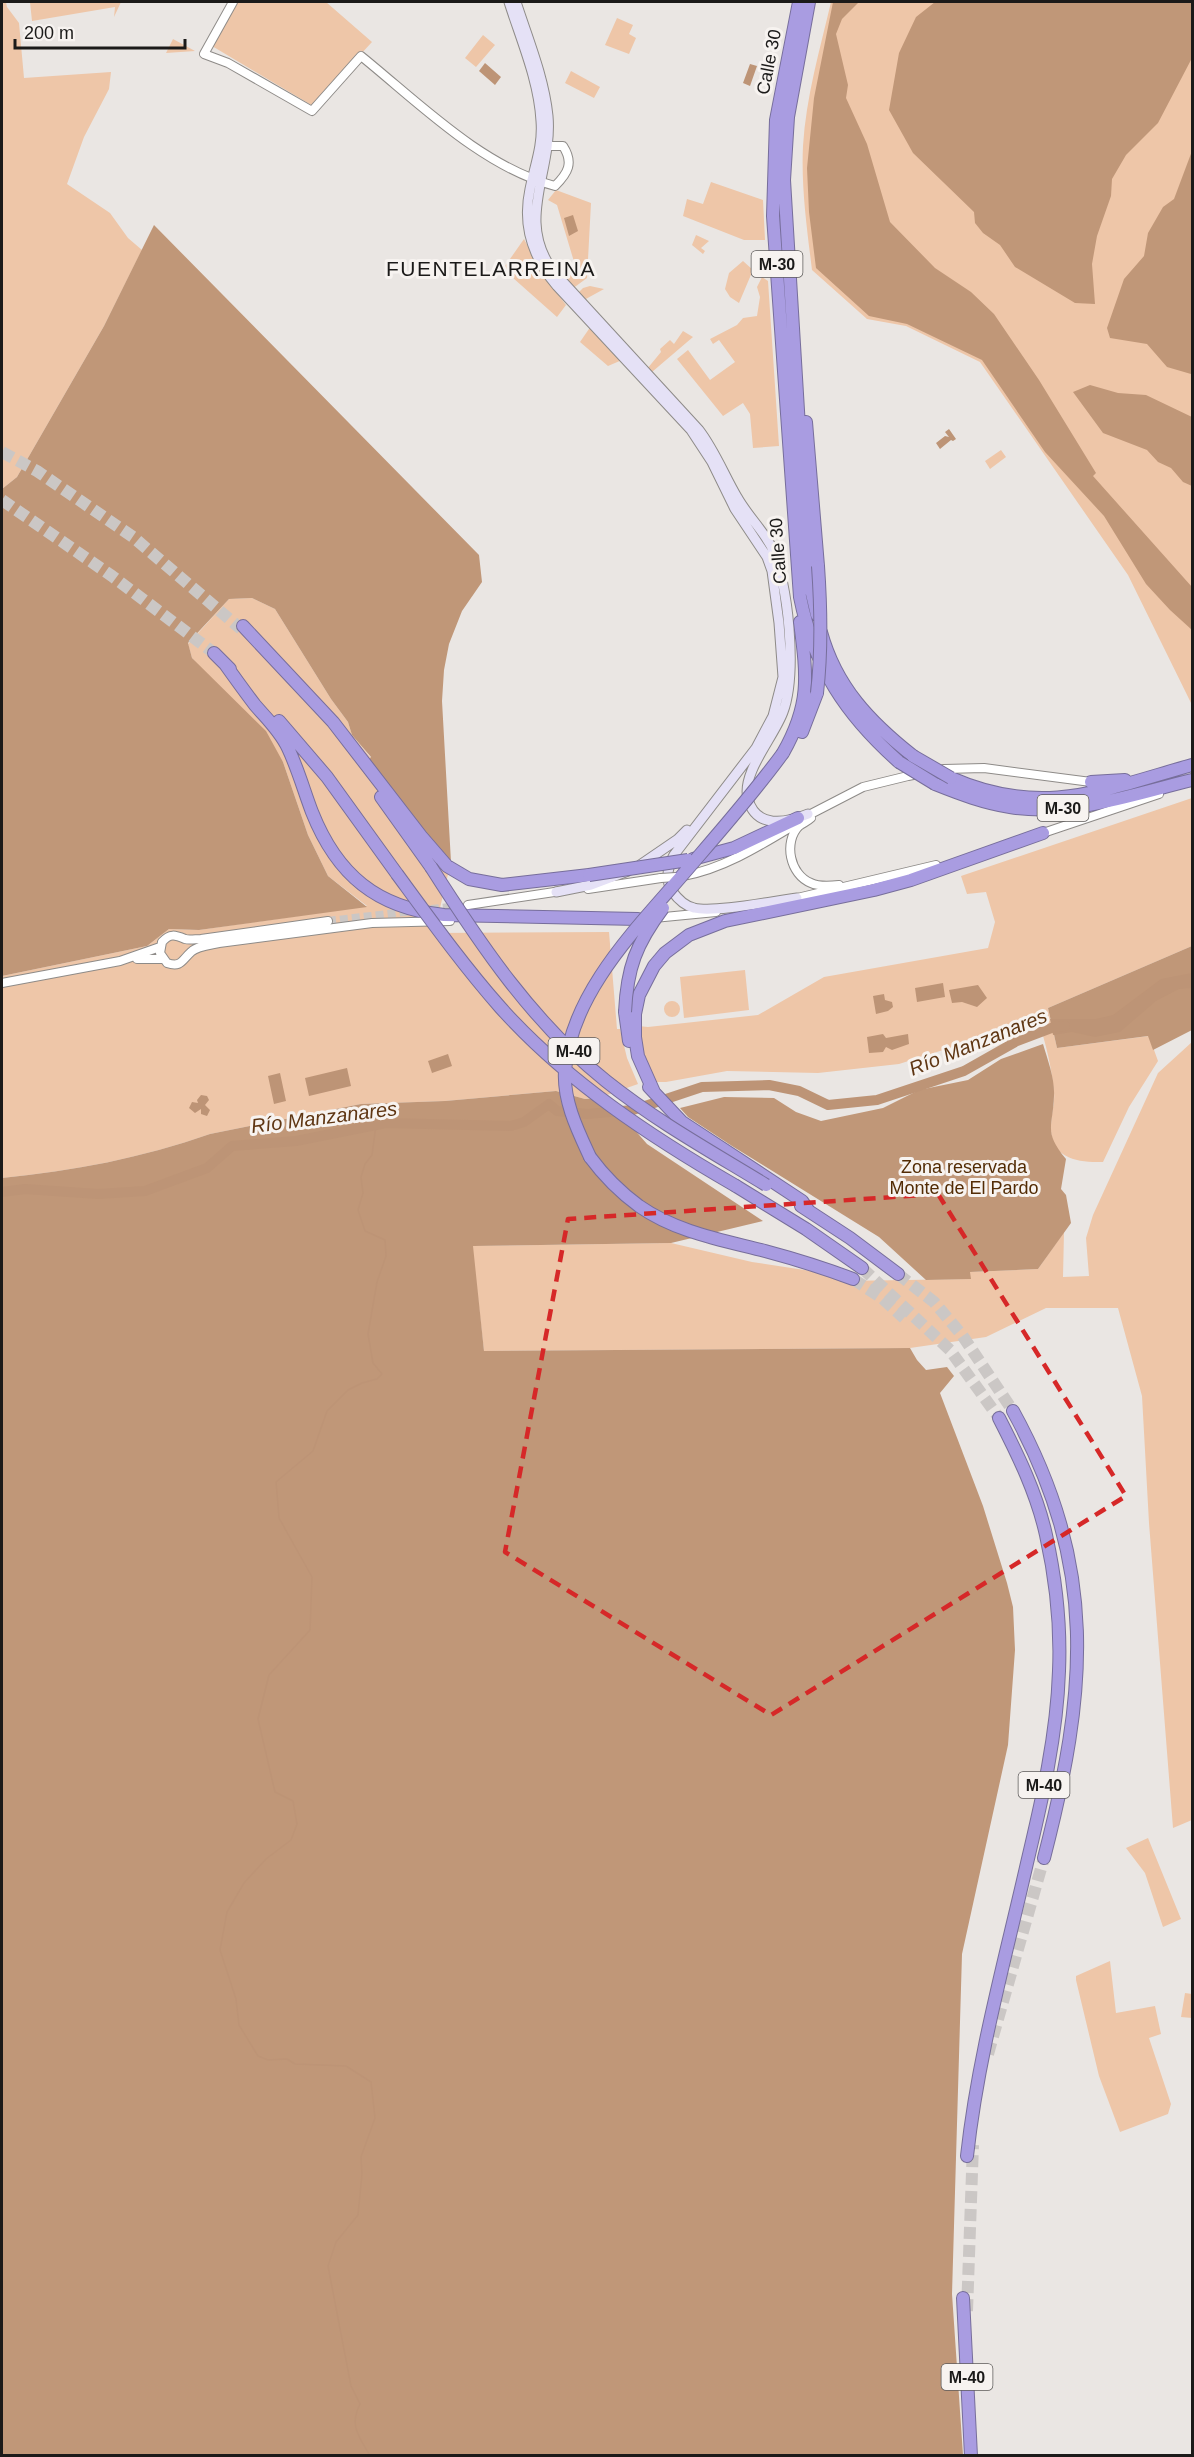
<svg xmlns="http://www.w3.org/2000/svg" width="1194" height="2457" viewBox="0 0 1194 2457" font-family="Arial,sans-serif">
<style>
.green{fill:#eec6a8}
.forest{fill:#c09778}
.water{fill:#bd9476}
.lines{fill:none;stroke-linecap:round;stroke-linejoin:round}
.stream{stroke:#bd9476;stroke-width:1.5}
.river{stroke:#bd9476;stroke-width:10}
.tertiary-tunnel{stroke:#cbc7c5;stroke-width:8;stroke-dasharray:8 4;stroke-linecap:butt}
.motorway-tunnel{stroke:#cbc7c5;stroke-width:12;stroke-dasharray:12 6;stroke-linecap:butt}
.tertiary-casing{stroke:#8e8b88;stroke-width:10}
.secondary-casing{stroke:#8e8b88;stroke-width:11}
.motorway-casing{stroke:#776e9b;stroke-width:14}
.tertiary{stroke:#fff;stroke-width:8}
.secondary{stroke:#e5e1f6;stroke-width:9}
.motorway{stroke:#a99ce1;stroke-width:12}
.tertiary-bridge-casing{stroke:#8e8b88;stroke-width:10;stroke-linecap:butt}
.motorway-bridge-casing{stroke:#776e9b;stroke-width:14;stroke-linecap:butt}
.tertiary-bridge{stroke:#fff;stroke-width:8}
.motorway-bridge{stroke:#a99ce1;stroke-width:12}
.marked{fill:none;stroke:#d62828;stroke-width:4.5;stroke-dasharray:12 8;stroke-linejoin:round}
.labels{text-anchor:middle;stroke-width:6;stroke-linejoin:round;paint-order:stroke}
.shield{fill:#f7f3f0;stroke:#5d5b5a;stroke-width:1.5}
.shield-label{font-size:16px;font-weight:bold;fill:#1b1a19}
.street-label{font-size:18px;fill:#1b1a19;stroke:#f7f3f0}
.park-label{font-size:18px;fill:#532c05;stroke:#f7f3f0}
.water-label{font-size:20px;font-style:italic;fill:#5f3613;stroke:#f7f3f0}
.quarter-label{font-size:21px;letter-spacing:1.5px;fill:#1b1a19;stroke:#f7f3f0}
</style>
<rect width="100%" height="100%" fill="#eae6e3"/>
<!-- green -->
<path class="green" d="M 2,2 L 6,2 L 7,7 L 19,23 L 24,78 L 111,72 L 109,89 L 84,137 L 67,184 L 110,213 L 128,238 L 142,250 L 104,326 L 17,477 L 2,489 Z
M 30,2 L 121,2 L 114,17 L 115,7 L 32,21 Z
M 237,2 L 326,2 L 372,42 L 313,106 L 212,46 Z
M 831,2 L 1192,2 L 1192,705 L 1128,575 L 980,362 L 906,326 L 867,319 L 812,270 C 807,229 801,187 803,146 C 806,97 820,49 831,2 Z
M 617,18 L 633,25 L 629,34 L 636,38 L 629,54 L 605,45 Z
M 483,35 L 495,45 L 476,67 L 465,58 Z
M 173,39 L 195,51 L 166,53 Z
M 571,71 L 600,87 L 594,98 L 565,83 Z
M 711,182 L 763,200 L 765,240 L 744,240 L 683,216 L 687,199 L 703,204 Z
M 556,190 L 591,203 L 587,278 L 572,289 L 559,272 L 575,265 L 557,205 L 548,200 Z
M 696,235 L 709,241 L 701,248 L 705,251 L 703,254 L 692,245 Z
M 524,239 L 542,273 L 566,305 L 557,317 L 503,269 Z
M 743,261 L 753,270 L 739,303 L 730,297 L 725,289 L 729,273 Z
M 762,277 L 768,281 L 779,446 L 753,448 L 750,414 L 743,403 L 723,416 L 677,359 L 688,350 L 710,380 L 735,362 L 719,340 L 713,344 L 710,339 L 737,325 L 743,318 L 757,316 L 760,297 L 757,287 Z
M 590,286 L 604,289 L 584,300 L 578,293 L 583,288 Z
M 591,326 L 622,360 L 608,366 L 580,342 Z
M 683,331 L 693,337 L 652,372 L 647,369 L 661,352 L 660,349 L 670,340 L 674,344 Z
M 1001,450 L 1006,457 L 990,469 L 985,461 Z
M 252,598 L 275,609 L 331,699 L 348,722 L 352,735 L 371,758 L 368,760 L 451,862 L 434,933 L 609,932 L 617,1029 L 620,1029 L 627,1058 L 638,1084 L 607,1095 L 585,1099 L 556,1091 L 445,1101 L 361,1104 L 210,1134 C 142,1158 73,1171 2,1178 L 2,976 L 147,946 L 169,929 L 199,930 L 367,906 L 328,876 L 308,835 L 283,762 L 192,658 L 188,644 L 229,599 Z
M 1192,798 L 1192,946 L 1048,1008 L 1057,1048 L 1149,1036 L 1158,1061 L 1129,1107 L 1103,1162 C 1077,1163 1049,1158 1051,1125 C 1051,1114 1055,1104 1054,1093 C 1052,1069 1046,1043 1038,1020 L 899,1064 L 818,1073 L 727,1071 L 666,1082 L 653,1082 L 645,1064 L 638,1026 L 648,1027 L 758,1015 L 824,977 L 988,948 L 995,922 L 986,892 L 967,894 L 961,876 Z
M 745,970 L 749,1010 L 684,1018 L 680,977 Z
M664 1009a8 8 0 1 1 16 0a8 8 0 1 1-16 0Z
M 1192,1042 L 1192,1820 L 1173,1828 L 1149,1523 L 1142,1396 L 1118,1308 L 1046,1308 L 986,1337 L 910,1348 L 484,1351 L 472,1246 L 671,1243 L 752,1262 L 811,1271 L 843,1281 L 970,1279 L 970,1272 L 1038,1269 L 1064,1232 L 1063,1277 L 1089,1276 L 1086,1238 L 1093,1215 L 1158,1073 Z
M 1148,1838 L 1181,1919 L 1163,1927 L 1145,1873 L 1126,1848 Z
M 1110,1961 L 1116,2013 L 1155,2006 L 1161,2034 L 1149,2038 L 1171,2104 L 1168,2114 L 1120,2132 L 1099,2076 L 1076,1980 L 1076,1976 Z
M 1185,1993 L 1192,1994 L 1192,2018 L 1181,2017 Z"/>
<!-- forest -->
<path class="forest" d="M 833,2 L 859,2 L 842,19 L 836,34 L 848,85 L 846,98 L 867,144 L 890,222 L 935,268 L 971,292 L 994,314 L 1039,380 L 1096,473 L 1093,476 L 1192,587 L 1192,630 L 1170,610 L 1146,584 L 1104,516 L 1045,452 L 982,360 L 907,324 L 869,316 L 816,268 L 809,212 L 807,168 L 814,98 Z
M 935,2 L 1192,2 L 1192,58 L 1158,123 L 1126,155 L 1112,179 L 1111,196 L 1097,236 L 1092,264 L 1095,304 L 1075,303 L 1015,267 L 1000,245 L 983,233 L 975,223 L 974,212 L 913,153 L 889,110 L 899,53 L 916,17 Z
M 1192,151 L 1192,374 L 1191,374 L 1167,367 L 1147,344 L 1110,338 L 1107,328 L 1124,279 L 1144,256 L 1148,233 L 1163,207 L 1174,199 Z
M 154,225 L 479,555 L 482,582 L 462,611 L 449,644 L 444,670 L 442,701 L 451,862 L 444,857 L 368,761 L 371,757 L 352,735 L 348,722 L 331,699 L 275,609 L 252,598 L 229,599 L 188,643 L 192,658 L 266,731 L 283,762 L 308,835 L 328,876 L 367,907 L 199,930 L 169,929 L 147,946 L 2,976 L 2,489 L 17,477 L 104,326 Z
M 1090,385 L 1118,393 L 1146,395 L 1192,417 L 1192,486 L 1183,482 L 1171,468 L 1158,462 L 1147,450 L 1103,433 L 1073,392 Z
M 1192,946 L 1192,1030 L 1153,1050 L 1148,1036 L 1057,1048 L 1048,1008 Z
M 1043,1044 C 1048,1061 1055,1079 1054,1096 C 1053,1128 1043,1131 1066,1159 L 1061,1189 L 1066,1195 L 1071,1223 L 1038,1269 L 970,1272 L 971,1279 L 926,1280 L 879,1237 L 732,1146 L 688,1117 L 680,1108 L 724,1097 L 774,1098 L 796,1112 L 821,1121 L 883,1108 L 919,1090 L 968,1080 L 1001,1059 Z
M 556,1091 L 585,1099 L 606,1097 L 647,1144 L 763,1221 L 671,1243 L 473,1246 L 484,1351 L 910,1348 L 917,1360 L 926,1370 L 947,1367 L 954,1376 L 940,1393 L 983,1506 L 1007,1583 L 1013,1607 L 1015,1650 L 1008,1745 L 962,1954 L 952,2294 L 963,2455 L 2,2456 L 2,1178 C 73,1171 142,1158 210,1134 L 361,1104 L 445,1101 Z"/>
<!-- water -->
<path class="water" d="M 485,63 L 501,77 L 495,85 L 479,71 Z
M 750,64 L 757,66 L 750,86 L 743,83 Z
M 573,215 L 578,231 L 569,236 L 564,218 Z
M 949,429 L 956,439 L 953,441 L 951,440 L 940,449 L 936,443 L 945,436 L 949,437 L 945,432 Z
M 1192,973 L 1192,988 L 1179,989 L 1156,1001 L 1120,1032 L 1095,1037 L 1072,1032 L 1053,1035 L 1050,1019 L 1096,1019 L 1113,1015 L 1161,979 Z
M 943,983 L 945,997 L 917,1002 L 915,988 Z
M 978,985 L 987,998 L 977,1007 L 962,1002 L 952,1003 L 949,990 Z
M 884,994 L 885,1000 L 892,1002 L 893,1007 L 888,1011 L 876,1014 L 873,996 Z
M 883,1034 L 886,1038 L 908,1034 L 909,1044 L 892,1050 L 886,1047 L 883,1052 L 869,1053 L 867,1037 Z
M 448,1054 L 452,1066 L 432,1073 L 428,1061 Z
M 347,1068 L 351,1086 L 309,1096 L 305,1078 Z
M 280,1073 L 286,1101 L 274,1104 L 268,1076 Z
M 201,1095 L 207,1096 L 209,1100 L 205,1105 L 210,1110 L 207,1116 L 201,1114 L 201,1109 L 195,1113 L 189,1108 L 192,1102 L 198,1103 L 197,1100 Z"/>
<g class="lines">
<!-- stream -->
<path class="stream" d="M 370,2456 C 359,2436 349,2426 360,2404 L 351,2386 L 328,2266 L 336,2242 L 358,2215 L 362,2174 L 361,2157 L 375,2118 L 371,2082 L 346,2066 L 295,2064 L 287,2059 L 268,2060 L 258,2056 L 239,2025 L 236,1999 L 220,1950 L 227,1912 L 244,1883 L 266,1859 L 291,1840 L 297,1824 L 293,1801 L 275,1792 L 258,1719 L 269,1675 L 310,1630 L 312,1577 L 279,1518 L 276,1482 L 313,1451 L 327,1411 L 348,1390 L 362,1383 L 377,1379 L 382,1374 L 373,1363 L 368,1334 L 377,1282 L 386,1256 L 385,1240 L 365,1231 L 358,1210 L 363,1193 L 361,1177 L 365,1164 L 372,1155 L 376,1125"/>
<!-- river -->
<path class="river" d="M 2,1192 L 25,1189 L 98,1194 L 145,1191 L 207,1168 L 232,1146 L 296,1141 L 386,1123 L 511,1126 L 524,1122 L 549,1104 L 557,1111 L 587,1114 L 633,1110 L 702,1087 L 769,1085 L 799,1091 L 828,1105 L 877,1100 L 964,1071 L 1017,1041 L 1054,1027 L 1065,1026"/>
<!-- tertiary-tunnel -->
<path class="tertiary-tunnel" d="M 431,909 L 458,906
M 328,921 L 413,911"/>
<!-- motorway-tunnel -->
<path class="motorway-tunnel" d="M 2,452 L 37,471 L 133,537 L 241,629
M 2,500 L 112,576 L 214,653
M 862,1268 L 950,1350 L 999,1418
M 898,1274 L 934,1302 L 962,1335 L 1013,1411
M 853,1279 L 882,1298 L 904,1318
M 988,2054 L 1044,1858
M 967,2311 L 973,2145"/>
<defs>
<path id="tertiary" d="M 233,2 L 204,54 L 228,63 L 312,111 L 361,56 C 418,102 482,167 555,186 C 568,173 574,163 563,146 L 542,146
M 803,818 L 863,787 L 908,776 L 944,769 L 984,768 L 1091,782
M 811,818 C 808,821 803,823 799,826 C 783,842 790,875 811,883 C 819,887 830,886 839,885
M 1040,834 L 1159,794
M 683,876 C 722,869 758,847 791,827
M 588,889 L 661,878
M 793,899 L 936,865
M 468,905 L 561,891
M 654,918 L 716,912
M 328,921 L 201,939 C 196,939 189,940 185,939 C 175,935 170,933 162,942 L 160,953 L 167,963 C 181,968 182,960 191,952 C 197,946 210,945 219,943 L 372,923 L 450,921
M 137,959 L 162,959
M 2,983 L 120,961 L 160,947"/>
<path id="secondary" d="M 509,2 C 521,40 539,81 541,121 C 543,145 535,165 530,189 C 522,226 533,258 557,286 L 691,430 L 712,462 L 735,509 L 767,557 L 772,571 L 779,623 L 783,677 L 773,716 L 756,748 L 674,855 C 668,866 665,879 672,891 C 677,898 685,906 694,908 C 714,913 773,901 797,898
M 516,2 C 528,39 544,77 548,116 C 553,172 515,219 553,271 L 699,430 C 715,451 724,475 737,497 C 747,515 762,529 771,546 C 789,582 797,674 783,712 C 774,737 741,773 748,799 C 756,829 786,823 808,814
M 640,865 L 678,839 L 687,830
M 556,892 L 591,885 L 628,871"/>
<path id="motorway" d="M 799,2 L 776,120 L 773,216 L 800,597 C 814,667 846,715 899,762
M 809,2 L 788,117 L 784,180 L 806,542 L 809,581 L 817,615
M 806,422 L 818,566
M 243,626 L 333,722 L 421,836 L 447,866 L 469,879 L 502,885 L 589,875
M 821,632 C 836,687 870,722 913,756
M 214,653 L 230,669
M 225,664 C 235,678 245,692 255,705 C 267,719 280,731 288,748 C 298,769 304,791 312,812 C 337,875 377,908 444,915 L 638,919
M 279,721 L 327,777 L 397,874
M 802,732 L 817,693
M 783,753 C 811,704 807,676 800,622
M 951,778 C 1042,818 1103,790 1192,765
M 1091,782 L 1125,780
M 935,784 C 960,794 984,803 1010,807 C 1071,817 1134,794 1192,780
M 381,797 L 431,867
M 693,859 L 734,848 L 798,818
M 625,1012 L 629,1041
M 649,1087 L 682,1122 L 802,1201 L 808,1210
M 654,1092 L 638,1056 L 635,1037 L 635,1014 L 639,995 L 654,966 L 665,953 L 689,935 L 725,921 L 874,890 L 911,880 L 1043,833
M 590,1157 C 604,1176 620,1192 639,1206 C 676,1232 722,1240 765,1251 C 795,1259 824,1268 853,1279
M 736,1186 L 806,1229 L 862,1268
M 801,1206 L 850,1238 L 898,1274
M 1013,1411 C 1099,1568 1087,1691 1044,1858
M 967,2156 C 978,2056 1005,1960 1027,1863 C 1042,1800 1057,1735 1059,1671 C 1061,1625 1056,1580 1046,1535 C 1037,1494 1018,1455 999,1418
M 963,2298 L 971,2456"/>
</defs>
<!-- tertiary casing -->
<use href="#tertiary" class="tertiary-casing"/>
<!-- secondary casing -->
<use href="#secondary" class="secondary-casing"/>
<!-- motorway casing -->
<use href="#motorway" class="motorway-casing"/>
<!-- tertiary -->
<use href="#tertiary" class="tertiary"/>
<!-- secondary -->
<use href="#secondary" class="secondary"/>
<!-- motorway -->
<use href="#motorway" class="motorway"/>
<defs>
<path id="tertiary-bridge" d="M 661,878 L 676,877"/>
<path id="motorway-bridge" d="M 817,693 C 822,651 821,609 818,566
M 913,756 L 951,778
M 899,762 L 935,784
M 431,867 C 480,944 533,1023 606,1081 C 656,1121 712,1152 766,1185
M 397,874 C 430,919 463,965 500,1007 C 566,1081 651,1137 736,1186
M 589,875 L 688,860
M 625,1012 C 627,968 636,944 663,908
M 590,1157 C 578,1131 563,1101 565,1071 C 570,996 633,932 679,879 C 715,837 751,797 783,753"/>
</defs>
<!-- tertiary-bridge casing -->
<use href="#tertiary-bridge" class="tertiary-bridge-casing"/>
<!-- motorway-bridge casing -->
<use href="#motorway-bridge" class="motorway-bridge-casing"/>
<!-- tertiary-bridge -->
<use href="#tertiary-bridge" class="tertiary-bridge"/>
<!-- motorway-bridge -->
<use href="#motorway-bridge" class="motorway-bridge"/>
</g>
<!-- marked area -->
<path class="marked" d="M 938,1194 L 1126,1496 L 771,1715 L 505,1552 L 568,1219 Z"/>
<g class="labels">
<!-- shield labels -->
<g class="shield">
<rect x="751.5" y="251" width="51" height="26" rx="4.5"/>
<rect x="1037.5" y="795" width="51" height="26" rx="4.5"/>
<rect x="548.5" y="1038" width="51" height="26" rx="4.5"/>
<rect x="1018.5" y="1772" width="51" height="26" rx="4.5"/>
<rect x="941.5" y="2364" width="51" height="26" rx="4.5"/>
</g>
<g class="shield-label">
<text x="777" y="270">M-30</text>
<text x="1063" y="814">M-30</text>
<text x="574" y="1057">M-40</text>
<text x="1044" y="1791">M-40</text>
<text x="967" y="2383">M-40</text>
</g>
<!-- street labels -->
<g class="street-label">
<text transform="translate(769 62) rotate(-79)" y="6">Calle 30</text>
<text transform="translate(778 551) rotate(-94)" y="6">Calle 30</text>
</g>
<!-- park labels -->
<g class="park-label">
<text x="964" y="1173">Zona reservada<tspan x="964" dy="21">Monte de El Pardo</tspan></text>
</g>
<!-- water labels -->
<g class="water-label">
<text transform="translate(978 1042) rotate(-22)" y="7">Río Manzanares</text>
<text transform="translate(324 1117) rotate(-7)" y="7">Río Manzanares</text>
</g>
<!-- quarter labels -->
<g class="quarter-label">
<text x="491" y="276">FUENTELARREINA</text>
</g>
</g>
<!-- border -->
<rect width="1194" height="2457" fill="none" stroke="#1b1a19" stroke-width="6"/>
<!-- scale -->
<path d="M15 39v9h170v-9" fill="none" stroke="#1b1a19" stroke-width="3"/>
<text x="24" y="39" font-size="18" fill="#1b1a19" stroke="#f7f3f0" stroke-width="4.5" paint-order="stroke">200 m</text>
</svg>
